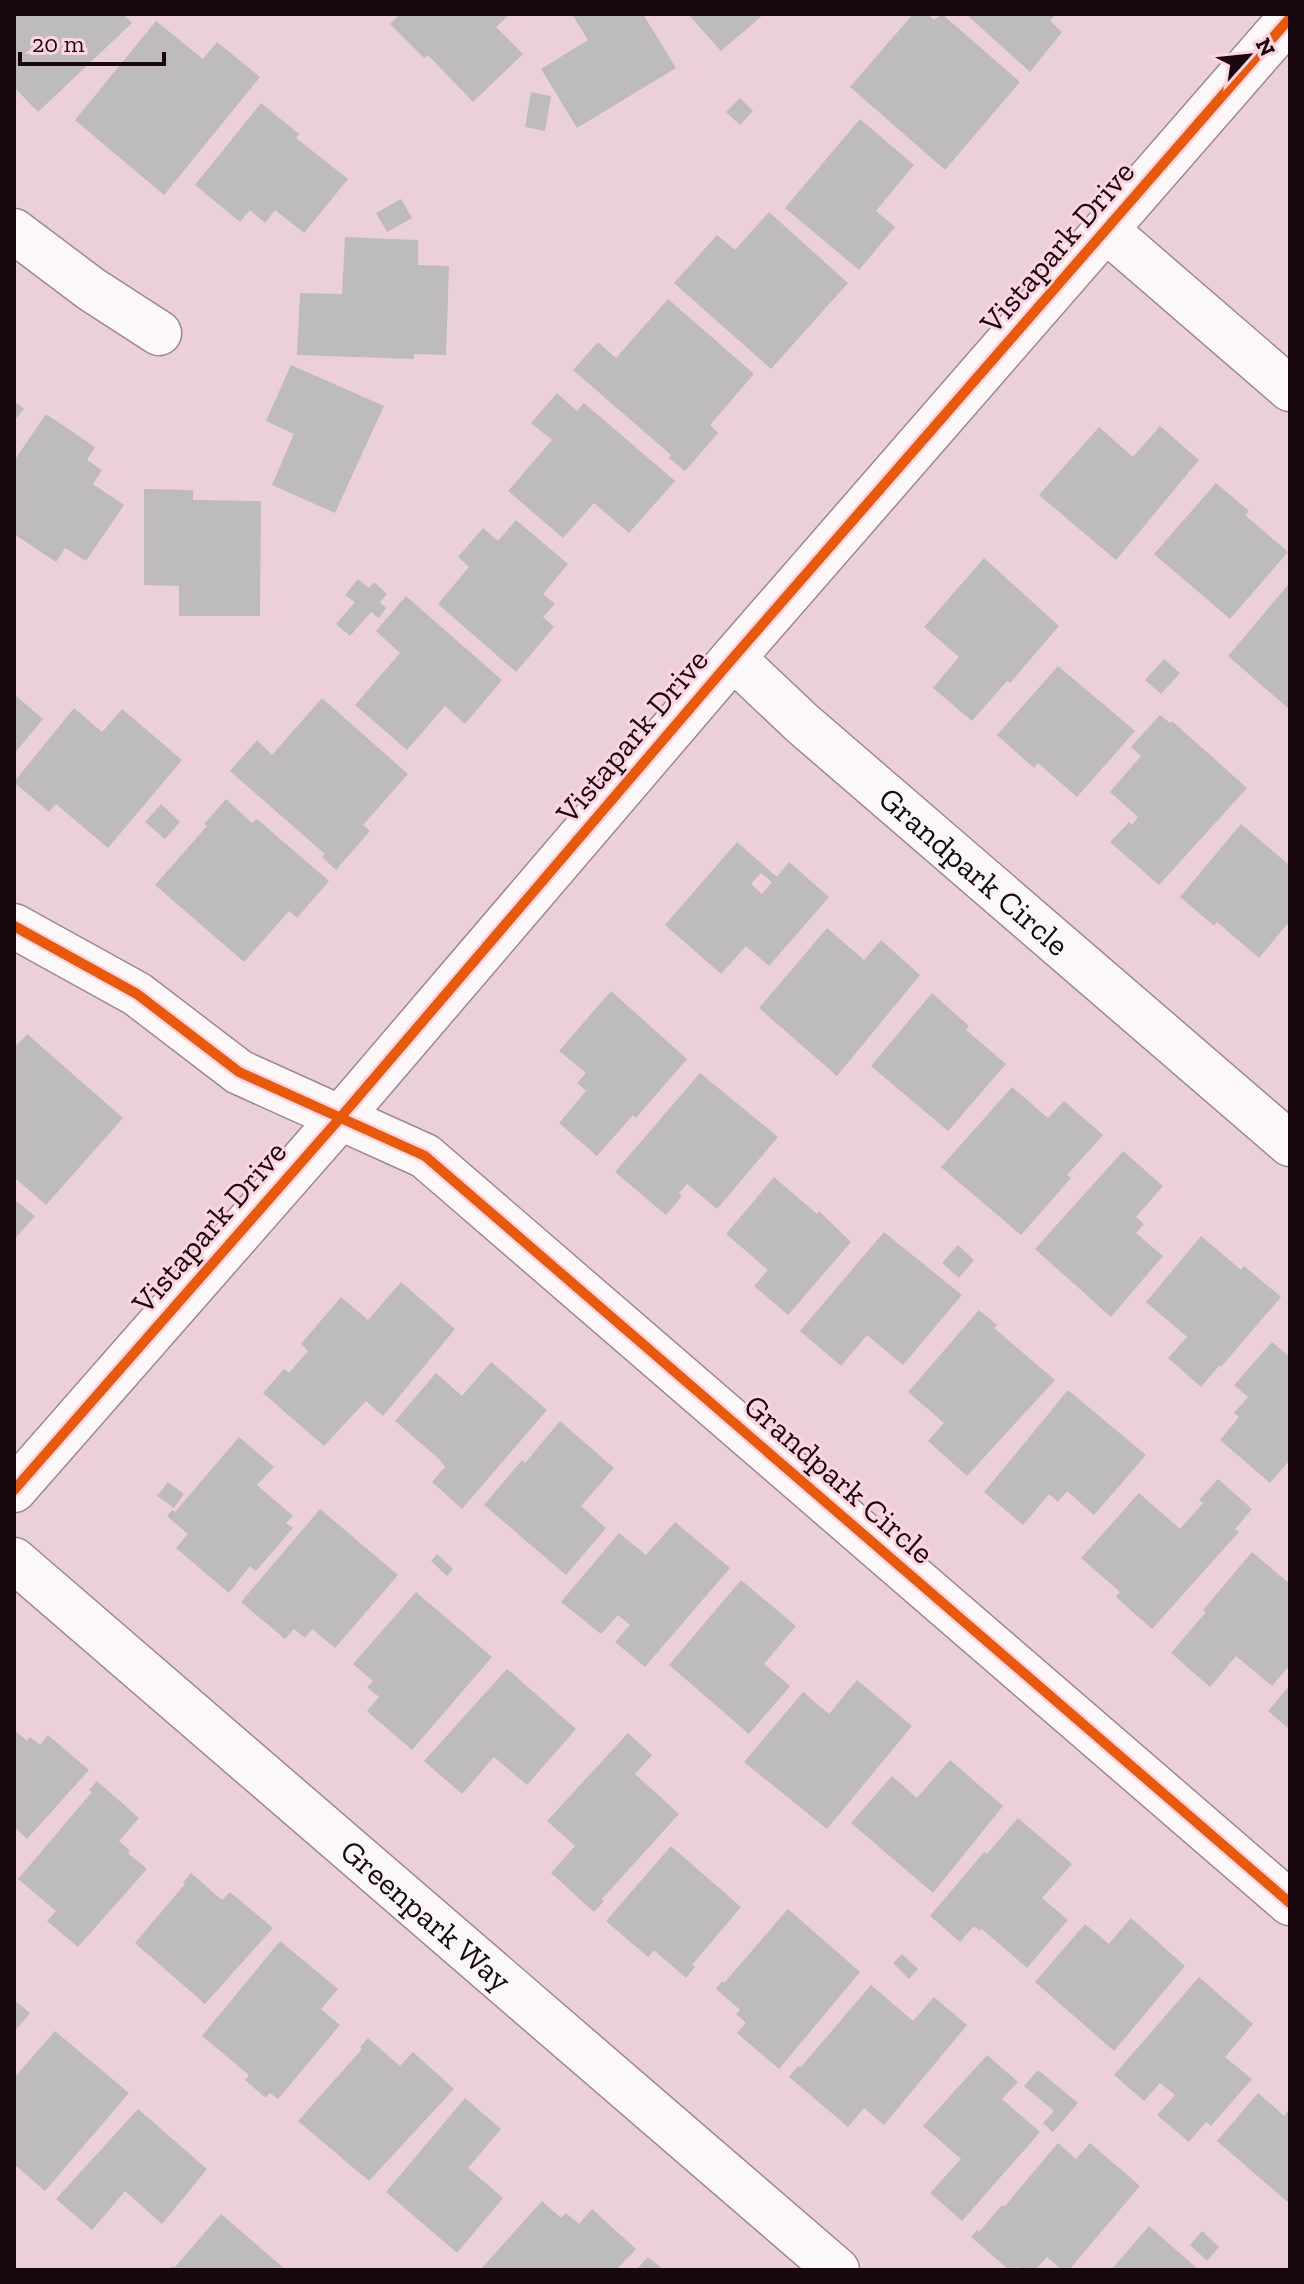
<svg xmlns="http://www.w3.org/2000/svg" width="1304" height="2284" viewBox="0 0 1304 2284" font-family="'Zilla Slab',serif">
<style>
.building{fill:#bdbbbc;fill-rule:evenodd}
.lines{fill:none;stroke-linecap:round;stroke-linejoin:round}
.street-casing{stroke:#9d888f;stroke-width:47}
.secondary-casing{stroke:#9d888f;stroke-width:47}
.street{stroke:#fcf8f9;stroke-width:44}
.secondary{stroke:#fcf8f9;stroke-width:44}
.cycleway-casing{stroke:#ffd4e1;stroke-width:15}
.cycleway{stroke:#e8590c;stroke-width:10}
.labels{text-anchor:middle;stroke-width:6;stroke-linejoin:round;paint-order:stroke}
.street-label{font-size:32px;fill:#19080f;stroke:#ffd4e1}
</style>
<rect width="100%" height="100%" fill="#ecd0d8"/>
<!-- building -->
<path class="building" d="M 14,14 L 123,14 L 132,23 L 38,112 L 14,87 Z
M 400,14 L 510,14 L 496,27 L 523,54 L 473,102 L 428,55 L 424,58 L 390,24 Z
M 572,14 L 643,14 L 676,68 L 577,128 L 541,69 L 588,40 Z
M 688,14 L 764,14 L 721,51 Z
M 913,14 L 928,14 L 934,20 L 942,14 L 1020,82 L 945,170 L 850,87 Z
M 966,14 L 1056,14 L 1050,21 L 1062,32 L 1030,72 Z
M 156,21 L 203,59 L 217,42 L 260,77 L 164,195 L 75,120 Z
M 531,92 L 551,96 L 545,131 L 525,127 Z
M 740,98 L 753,111 L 740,125 L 726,112 Z
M 261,103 L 299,134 L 296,138 L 348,179 L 304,233 L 275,210 L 265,223 L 250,210 L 240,222 L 195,185 Z
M 860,119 L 914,165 L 876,211 L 895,227 L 859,270 L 785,208 Z
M 401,199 L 412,218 L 387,232 L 376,213 Z
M 769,212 L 848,283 L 771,369 L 674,283 L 717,235 L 735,250 Z
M 345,237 L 418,240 L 418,265 L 449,266 L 446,355 L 414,354 L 414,359 L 297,355 L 300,293 L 342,294 Z
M 668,299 L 754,374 L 710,425 L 718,433 L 685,471 L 669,458 L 671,455 L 573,370 L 598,342 L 616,358 Z
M 291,365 L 384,406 L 335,513 L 272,485 L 294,434 L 266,421 Z
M 557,393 L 577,411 L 584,403 L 675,481 L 629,533 L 594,503 L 563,538 L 508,491 L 552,440 L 531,423 Z
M 14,401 L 24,409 L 14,421 Z
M 46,414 L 95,447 L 87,460 L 102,470 L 93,484 L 124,505 L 86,561 L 65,548 L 56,562 L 14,534 L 14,461 Z
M 1160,426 L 1199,460 L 1116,560 L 1039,495 L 1099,427 L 1133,457 Z
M 1216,483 L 1249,511 L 1245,515 L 1288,552 L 1230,619 L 1154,554 Z
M 144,489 L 193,490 L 193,500 L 261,501 L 260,616 L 179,616 L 179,586 L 144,585 Z
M 516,520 L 568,564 L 543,594 L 555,604 L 543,617 L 554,627 L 516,672 L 438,604 L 469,567 L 458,557 L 483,528 L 498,541 Z
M 984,558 L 1059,626 L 1010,683 L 1007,681 L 972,721 L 933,688 L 959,657 L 924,627 Z
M 358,579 L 369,588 L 374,582 L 387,594 L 380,602 L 386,608 L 379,618 L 371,612 L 350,636 L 336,624 L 355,602 L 345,595 Z
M 1288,585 L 1290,587 L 1290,710 L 1228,656 Z
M 406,596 L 502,680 L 465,724 L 445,706 L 407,750 L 355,705 L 400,653 L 376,631 Z
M 1164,659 L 1180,673 L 1161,694 L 1145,680 Z
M 1058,666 L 1135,731 L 1077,797 L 1038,763 L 1034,768 L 997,735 Z
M 14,694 L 43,719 L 14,754 Z
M 322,698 L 408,774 L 363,825 L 370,831 L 336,870 L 322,857 L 325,854 L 230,771 L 257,740 L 272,755 Z
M 74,708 L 102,732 L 122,709 L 182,760 L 108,848 L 56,804 L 49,812 L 14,782 Z
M 1160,715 L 1170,723 L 1172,721 L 1247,788 L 1159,885 L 1110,842 L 1129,822 L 1132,825 L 1138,817 L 1110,792 L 1141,756 L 1131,747 Z
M 226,799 L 252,823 L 257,819 L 329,881 L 297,918 L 289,911 L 244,962 L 155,885 L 207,826 L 204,824 Z
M 161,804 L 180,822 L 165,839 L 145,822 Z
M 1241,824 L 1290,866 L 1290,921 L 1259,958 L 1217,922 L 1214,926 L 1180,897 Z
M 737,842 L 777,877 L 789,862 L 829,897 L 769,966 L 746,946 L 721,974 L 665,925 ZM 761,873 L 772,882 L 762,894 L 751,884 Z
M 827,928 L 864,960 L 881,940 L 920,975 L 837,1076 L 759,1008 Z
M 611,991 L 687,1059 L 636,1118 L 633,1115 L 597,1156 L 559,1123 L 586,1091 L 577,1083 L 586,1073 L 559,1051 Z
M 932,993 L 969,1026 L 966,1030 L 1006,1064 L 948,1131 L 871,1066 Z
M 27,1034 L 123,1118 L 46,1205 L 14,1177 L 14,1048 Z
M 700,1073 L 778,1137 L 717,1209 L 687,1184 L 679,1193 L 682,1196 L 666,1215 L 615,1172 Z
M 1012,1087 L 1048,1118 L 1064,1101 L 1103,1135 L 1067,1175 L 1071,1178 L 1021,1235 L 941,1167 Z
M 1123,1151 L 1163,1186 L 1136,1217 L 1144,1224 L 1136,1233 L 1163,1256 L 1111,1317 L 1035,1249 Z
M 774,1177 L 817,1214 L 819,1211 L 851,1242 L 788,1315 L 754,1286 L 768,1270 L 726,1234 Z
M 14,1199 L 35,1216 L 14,1240 Z
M 884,1232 L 962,1295 L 903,1365 L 867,1335 L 841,1366 L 800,1331 Z
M 1201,1236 L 1241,1270 L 1244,1266 L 1281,1297 L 1221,1367 L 1220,1365 L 1201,1387 L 1168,1358 L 1187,1337 L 1146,1302 Z
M 958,1245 L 974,1260 L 959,1278 L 942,1263 Z
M 401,1282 L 455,1329 L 383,1416 L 366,1401 L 324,1446 L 263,1393 L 284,1369 L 289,1373 L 308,1351 L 301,1344 L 341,1297 L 368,1320 Z
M 979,1310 L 997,1325 L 994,1328 L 1055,1380 L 967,1476 L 928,1441 L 944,1423 L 908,1392 Z
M 1272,1342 L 1290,1357 L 1290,1460 L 1270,1483 L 1220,1440 L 1239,1417 L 1234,1413 L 1248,1397 L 1234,1385 Z
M 491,1362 L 547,1410 L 462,1509 L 432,1482 L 445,1467 L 439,1459 L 395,1421 L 436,1373 L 462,1396 Z
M 1068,1390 L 1146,1455 L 1094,1515 L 1067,1491 L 1058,1502 L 1049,1494 L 1023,1525 L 984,1492 Z
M 560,1421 L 614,1468 L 581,1506 L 606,1528 L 566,1575 L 484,1505 L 522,1460 L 525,1463 Z
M 239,1437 L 274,1467 L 257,1485 L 293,1516 L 286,1523 L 293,1528 L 256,1571 L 250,1566 L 229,1593 L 176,1548 L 188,1534 L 167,1516 L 172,1510 L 175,1512 Z
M 1218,1479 L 1252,1509 L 1235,1529 L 1239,1532 L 1152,1629 L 1116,1597 L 1120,1592 L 1081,1558 L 1139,1493 L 1180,1529 L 1203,1503 L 1199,1500 Z
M 168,1482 L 184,1494 L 174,1508 L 157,1496 Z
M 320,1509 L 398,1575 L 335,1648 L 312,1629 L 305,1638 L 294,1629 L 285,1639 L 241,1602 Z
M 675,1522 L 730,1568 L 645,1667 L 615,1642 L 630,1625 L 618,1615 L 601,1634 L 561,1602 L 619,1533 L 646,1555 Z
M 1252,1552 L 1290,1584 L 1290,1665 L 1272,1686 L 1236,1656 L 1210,1687 L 1171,1653 L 1206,1612 L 1203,1610 Z
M 437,1554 L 453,1569 L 447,1576 L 431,1561 Z
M 741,1580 L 796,1626 L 764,1664 L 790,1686 L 749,1734 L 669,1665 Z
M 416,1592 L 492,1657 L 412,1750 L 367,1711 L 379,1697 L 367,1687 L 373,1681 L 353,1664 Z
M 507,1669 L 576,1729 L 527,1785 L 494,1757 L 462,1794 L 424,1761 Z
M 857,1680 L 912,1726 L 827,1829 L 744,1762 L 803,1692 L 829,1714 Z
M 1290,1685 L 1290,1730 L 1268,1711 Z
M 14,1730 L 27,1741 L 30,1737 L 40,1745 L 48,1735 L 89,1770 L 27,1839 L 14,1827 Z
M 628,1733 L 652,1755 L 635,1774 L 679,1814 L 602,1899 L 604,1901 L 594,1912 L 551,1873 L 575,1846 L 547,1821 Z
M 950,1760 L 1003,1806 L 933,1893 L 851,1823 L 892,1776 L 917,1798 Z
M 97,1781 L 139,1818 L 119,1841 L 130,1851 L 128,1853 L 147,1869 L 78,1947 L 47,1921 L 56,1911 L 18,1879 L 92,1792 L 89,1790 Z
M 1018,1818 L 1072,1864 L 1042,1898 L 1068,1920 L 1027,1968 L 982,1929 L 980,1931 L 974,1926 L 960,1942 L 930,1916 L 984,1852 L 987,1854 Z
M 671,1846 L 741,1907 L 692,1965 L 695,1967 L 686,1978 L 654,1950 L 648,1957 L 606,1921 Z
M 191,1873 L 222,1900 L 230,1892 L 273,1928 L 205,2004 L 135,1943 L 185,1884 L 183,1883 Z
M 788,1909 L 860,1972 L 779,2069 L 737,2033 L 746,2023 L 736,2014 L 740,2010 L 716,1989 L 722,1981 L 724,1983 Z
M 1131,1918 L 1185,1966 L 1114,2051 L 1035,1982 L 1085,1924 L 1109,1944 Z
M 280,1941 L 338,1989 L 321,2009 L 340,2025 L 278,2099 L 270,2093 L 266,2098 L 245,2080 L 249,2075 L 202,2036 Z
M 902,1954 L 918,1969 L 909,1979 L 893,1963 Z
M 1199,1977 L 1253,2024 L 1225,2057 L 1252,2079 L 1211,2126 L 1206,2122 L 1189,2142 L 1157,2115 L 1175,2095 L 1160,2083 L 1144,2101 L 1114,2075 Z
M 871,1985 L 913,2021 L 934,1997 L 967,2025 L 884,2125 L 864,2108 L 848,2127 L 789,2077 L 798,2066 L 801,2067 Z
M 14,2000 L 30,2013 L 14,2032 Z
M 55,2031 L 129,2093 L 45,2191 L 14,2164 L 14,2078 Z
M 368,2038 L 400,2066 L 413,2052 L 454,2089 L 369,2181 L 298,2121 L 362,2049 L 360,2047 Z
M 987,2055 L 1018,2082 L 1002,2099 L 1040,2132 L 962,2221 L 930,2193 L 961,2159 L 923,2126 Z
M 1038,2070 L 1078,2103 L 1053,2132 L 1043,2123 L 1054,2111 L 1024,2086 Z
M 1258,2093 L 1284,2116 L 1290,2108 L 1290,2204 L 1217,2141 Z
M 465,2098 L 501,2129 L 468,2168 L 503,2198 L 457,2253 L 386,2192 Z
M 138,2109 L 207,2169 L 162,2224 L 125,2191 L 92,2230 L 56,2199 Z
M 1058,2143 L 1076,2159 L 1090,2143 L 1140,2186 L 1069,2270 L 1062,2270 L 1047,2257 L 1035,2270 L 1020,2270 L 1017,2267 L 1009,2270 L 971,2237 L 977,2230 L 979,2232 L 1002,2205 L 1004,2207 Z
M 542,2201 L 561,2218 L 566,2213 L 579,2224 L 592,2209 L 636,2249 L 616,2270 L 480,2270 Z
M 221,2214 L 286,2270 L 168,2270 L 172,2266 L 174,2268 Z
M 1149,2226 L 1199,2270 L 1111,2270 Z
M 1202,2231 L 1219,2247 L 1207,2261 L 1190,2245 Z
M 648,2257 L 664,2270 L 636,2270 Z"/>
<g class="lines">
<defs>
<g id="street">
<path d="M 1106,230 L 1290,389"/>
<path d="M 14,231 L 91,289 L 159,333"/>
<path id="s1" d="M 733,658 L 803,724 L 1290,1144"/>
<path d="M 14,926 L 137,994 L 239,1072 L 425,1156 L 1290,1903"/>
<path id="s2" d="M 14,1560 L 837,2270"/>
</g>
<path id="secondary" d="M 14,1490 L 340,1118 L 733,658 L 1290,18"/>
</defs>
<!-- street casing -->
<use href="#street" class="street-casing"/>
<!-- secondary casing -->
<use href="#secondary" class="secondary-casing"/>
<!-- street -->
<use href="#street" class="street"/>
<!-- secondary -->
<use href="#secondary" class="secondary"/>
<defs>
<path id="cycleway" d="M 14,926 L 137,994 L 239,1072 L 425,1156 L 1290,1903
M 14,1490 L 340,1118 L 733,658 L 1290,18"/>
</defs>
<!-- cycleway casing -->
<use href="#cycleway" class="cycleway-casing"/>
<!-- cycleway -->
<use href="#cycleway" class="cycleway"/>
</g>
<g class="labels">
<!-- street labels -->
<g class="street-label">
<text transform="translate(1057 247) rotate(-49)" y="11">Vistapark Drive</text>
<text transform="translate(632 736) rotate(-50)" y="11">Vistapark Drive</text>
<text dy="11" stroke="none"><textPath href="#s1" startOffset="322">Grandpark Circle</textPath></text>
<text transform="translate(209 1227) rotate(-49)" y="11">Vistapark Drive</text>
<text transform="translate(839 1479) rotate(41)" y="11">Grandpark Circle</text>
<text dy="11" stroke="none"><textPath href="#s2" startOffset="544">Greenpark Way</textPath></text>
</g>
</g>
<!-- border -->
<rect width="1304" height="2284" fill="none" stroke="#19080f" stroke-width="32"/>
<!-- north arrow -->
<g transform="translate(1248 56) rotate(63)" stroke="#ffd4e1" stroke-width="6" paint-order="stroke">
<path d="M0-6L14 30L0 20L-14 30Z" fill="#19080f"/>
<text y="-12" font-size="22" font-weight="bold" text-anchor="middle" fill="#19080f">N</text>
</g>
<!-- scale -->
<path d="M20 52v12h144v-12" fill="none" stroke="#19080f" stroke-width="4"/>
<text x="32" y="52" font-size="24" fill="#19080f" stroke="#ffd4e1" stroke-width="6" paint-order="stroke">20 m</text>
</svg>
